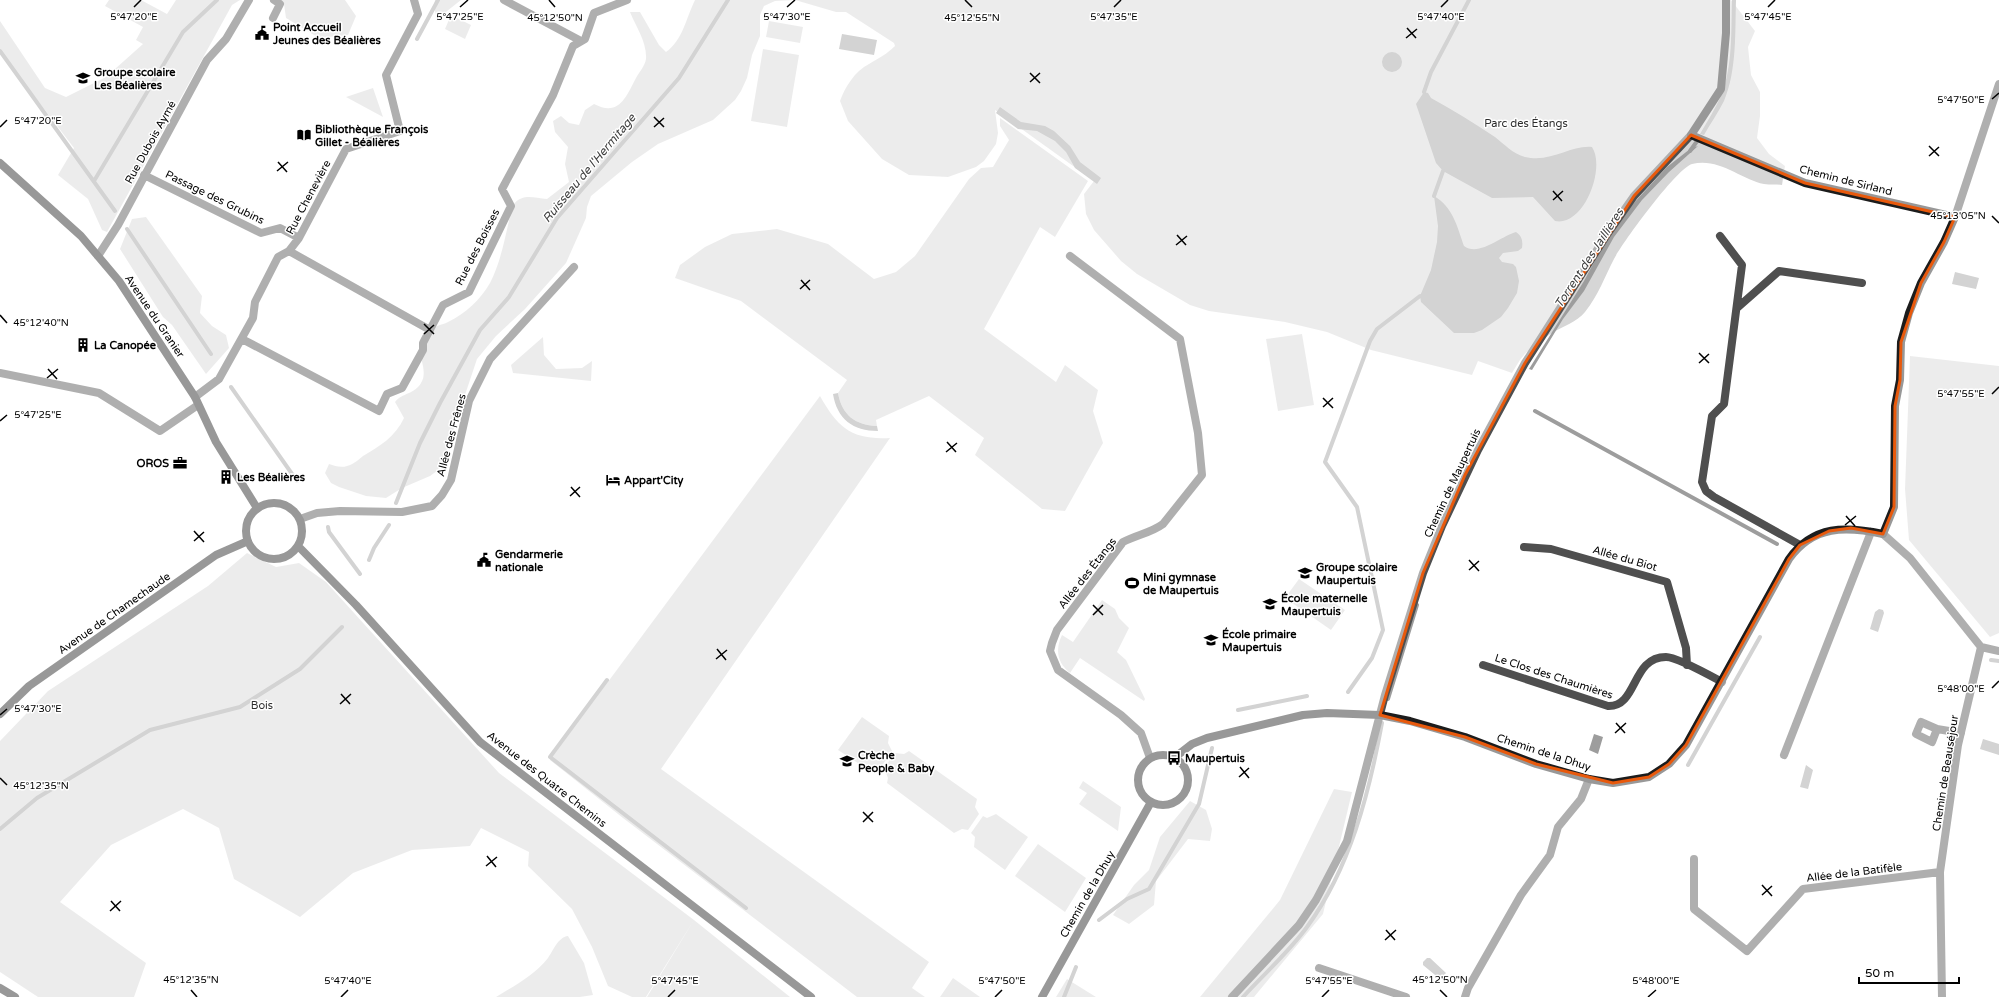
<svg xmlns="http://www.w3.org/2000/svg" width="1999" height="997" viewBox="0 0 1999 997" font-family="'Varela Round',sans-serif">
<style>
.green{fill:#d6d6d6}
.water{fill:#9d9d9d}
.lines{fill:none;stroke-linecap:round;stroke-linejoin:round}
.stream{stroke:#9d9d9d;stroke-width:4}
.street{stroke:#4f4f4f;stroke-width:8}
.secondary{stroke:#1c1c1c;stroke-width:8}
.marked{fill:none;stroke:#e8590c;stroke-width:3;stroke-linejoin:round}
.ticks{fill:none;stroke:#000;stroke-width:1.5}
.labels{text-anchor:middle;stroke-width:3;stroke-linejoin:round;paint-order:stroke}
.poi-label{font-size:11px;font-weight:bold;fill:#000;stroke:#fff;text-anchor:start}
.park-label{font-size:11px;fill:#2d2d2d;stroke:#fff}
.street-label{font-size:11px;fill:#000;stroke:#fff}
.water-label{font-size:12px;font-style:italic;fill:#3e3e3e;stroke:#fff}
.ticks-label{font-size:10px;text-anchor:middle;fill:#000;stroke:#fff;stroke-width:3;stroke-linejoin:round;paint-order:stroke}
</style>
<rect width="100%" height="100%" fill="#fff"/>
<!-- green -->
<path class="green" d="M 109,0 L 141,0 L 167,14 L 176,0 L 240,0 L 232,5 L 107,232 L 102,230 L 88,199 L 58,175 L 74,148 L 0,51 L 0,21 L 45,88 L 66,97 L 106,77 L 143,44 L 136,40 L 143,27 L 105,6 Z
M 279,0 L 345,0 L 356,16 L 348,35 L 319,38 L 286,18 L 284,4 Z
M 435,0 L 461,0 L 437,19 L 434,7 Z
M 695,0 L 1731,0 L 1755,31 L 1748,47 L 1751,75 L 1760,92 L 1760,116 L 1757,138 L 1769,154 L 1785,166 L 1782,185 C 1777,184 1770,185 1764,184 C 1741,179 1718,157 1692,164 C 1677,168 1623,242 1614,259 C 1605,276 1598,296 1585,312 C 1577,322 1563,326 1552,333 C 1546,336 1542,342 1536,347 C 1532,349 1527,351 1524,355 C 1519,360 1516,367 1512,373 L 1478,361 L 1472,375 L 1371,350 L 1327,332 L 1285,322 L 1209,311 L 1190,305 L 1137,274 L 1121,261 L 1094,230 L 1086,214 L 1084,194 L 1094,181 L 995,110 L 998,133 L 996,144 L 984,161 L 976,167 L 948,177 L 909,175 L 882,159 L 848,121 L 840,101 C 845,87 855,71 869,64 C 879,58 887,54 895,46 L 894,43 L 846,12 L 836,12 L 795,0 L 775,1 L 764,6 L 760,15 L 760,36 L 752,55 L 747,78 L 741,91 L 735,100 L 713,120 L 658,144 L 632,162 L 591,196 L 587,207 L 586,218 L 566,263 L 525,309 L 496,336 L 477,359 L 443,461 L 437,471 L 430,476 L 402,488 L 386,498 L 366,496 L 339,487 L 331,483 L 325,473 L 329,464 C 335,466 341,468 347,466 C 354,464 358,460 363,456 C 380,446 395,437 404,418 L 395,402 C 402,393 415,394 421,383 C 430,369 413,350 422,336 C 428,327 440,326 448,322 C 466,313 480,300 490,283 C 499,266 504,243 508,225 C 510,218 509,210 514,204 C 523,193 534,198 547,199 L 569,182 L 565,164 L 568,147 L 555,132 L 553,121 L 561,116 L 569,123 L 579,125 L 585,110 L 594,104 C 619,117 626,97 636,78 C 639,72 645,66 646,59 C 647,42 636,27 630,12 L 640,12 L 659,45 L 666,52 C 683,40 686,18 695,0 Z
M 451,15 L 471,25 L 465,39 L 445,29 Z
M 769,21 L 803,27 L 800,43 L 766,37 Z
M 763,49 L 799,55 L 787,127 L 751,121 Z
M 373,88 L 383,117 L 346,97 Z
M 1000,118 L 1088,181 L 1055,237 L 1040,227 L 984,329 L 1056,382 L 1065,365 L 1098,390 L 1093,411 L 1103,443 L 1065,511 L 1042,509 L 975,455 L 984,438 L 929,396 L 876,420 L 877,426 C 855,425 842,415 838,393 L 847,380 L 741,301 L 675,278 L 680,265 L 705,247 L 732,234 L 777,229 L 828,244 L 874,279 L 896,272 L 915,256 L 969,179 L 981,168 L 993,167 L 1009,140 L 1000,126 Z
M 146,217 L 202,296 L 200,313 L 212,326 L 226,335 L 229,348 L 206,374 L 172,325 L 163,317 L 120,249 L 132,219 Z
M 1302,334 L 1314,405 L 1278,411 L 1266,339 Z
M 543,337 L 544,355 L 556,369 L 582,368 L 592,361 L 591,381 L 513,373 L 511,365 Z
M 1910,356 L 1999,366 L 1999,633 L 1990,637 L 1909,540 L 1905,489 Z
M 820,396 C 838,428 852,440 890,438 L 661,769 L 929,962 L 912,988 L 925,997 L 857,997 L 623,818 L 550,760 Z
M 247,553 L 276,567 L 299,563 L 326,582 L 499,773 L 694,920 L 646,997 L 632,997 L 608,986 L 592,947 L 572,909 L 528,866 L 529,852 L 481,828 L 470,846 L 412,850 L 353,873 L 300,917 L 234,879 L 219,828 L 183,809 L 111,845 L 60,902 L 146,963 L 134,997 L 38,997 L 0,972 L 0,741 L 48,691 L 208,586 Z
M 1299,579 L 1345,610 L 1331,630 L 1285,598 Z
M 1102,600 L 1115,609 L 1119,618 L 1129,628 L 1117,652 L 1126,660 L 1145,699 L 1144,701 L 1080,658 L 1070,673 C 1057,662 1055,650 1062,635 L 1073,642 Z
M 862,717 L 889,736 L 888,743 L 892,751 L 881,767 L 871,766 L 867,769 L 838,750 Z
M 909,751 L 977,799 L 975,807 L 979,814 L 968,830 L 962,829 L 954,833 L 887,783 L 888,778 L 884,768 L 895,753 L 904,754 Z
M 1083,781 L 1121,807 L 1118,831 L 1079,804 L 1087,793 L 1079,788 Z
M 1334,789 L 1352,792 L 1323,914 L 1254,997 L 1200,997 L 1280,900 Z
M 1190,801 L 1206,810 L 1212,829 L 1210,841 L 1188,839 L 1156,881 L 1154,905 L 1129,924 L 1113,915 L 1134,885 L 1149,870 L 1160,837 Z
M 996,814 L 1028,837 L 1005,870 L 974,847 L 975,837 L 971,833 L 983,816 L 987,818 Z
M 1038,844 L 1086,878 L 1065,912 L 1015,876 Z
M 694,920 L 790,997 L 647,997 Z
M 568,936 L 584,963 L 593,995 L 580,997 L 496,997 C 514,986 535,975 548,958 C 553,951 558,937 568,936 Z
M 953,978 L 980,997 L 940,997 Z
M 1067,979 L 1096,997 L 1056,997 Z"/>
<!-- water -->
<path class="water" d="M 1732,0 L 1736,0 C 1735,32 1737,70 1724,101 C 1718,113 1710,124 1704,135 L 1700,134 C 1707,122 1715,109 1721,96 C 1733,66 1731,31 1732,0 Z
M 842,34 L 877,40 L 874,55 L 839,49 Z
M1382 62a10 10 0 1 1 20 0a10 10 0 1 1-20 0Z
M 1424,92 L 1428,93 L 1431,98 C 1453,110 1474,123 1495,137 C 1504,144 1513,154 1525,157 C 1552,163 1570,145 1592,147 C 1606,168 1584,227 1555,221 L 1533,197 L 1492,198 L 1443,171 L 1436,163 L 1416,104 Z
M 1000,107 L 1021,122 L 1045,126 L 1054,131 L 1070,146 L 1080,162 L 1101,178 L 1097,184 L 1075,168 L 1066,152 L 1055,141 L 1037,131 L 1018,129 L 996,113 Z
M 1698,146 L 1669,172 L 1642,200 L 1614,237 L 1584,291 L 1563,319 L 1532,370 L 1529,369 L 1584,281 L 1600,251 L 1632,205 L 1667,167 L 1690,149 Z
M 1434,196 C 1453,207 1457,226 1464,246 C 1479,257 1501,236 1516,232 C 1522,236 1523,241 1522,248 L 1518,251 L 1503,253 L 1499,258 L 1502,262 L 1513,264 L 1516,267 L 1519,281 L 1517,293 L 1508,308 L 1501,317 L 1482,330 L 1474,333 L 1454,333 L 1421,302 L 1420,296 L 1431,270 L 1437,242 L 1438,226 Z
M 1955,272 L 1979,278 L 1976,289 L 1952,284 Z
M 838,393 C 842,415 855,425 877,426 L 878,431 C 853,431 837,419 833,394 Z
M 1879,609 L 1883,610 L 1884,613 L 1878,632 L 1870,629 L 1875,612 Z
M 1594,734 L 1603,737 L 1598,754 L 1589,750 Z
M 1983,739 L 1999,744 L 1999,755 L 1980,749 Z
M 1806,765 L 1813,770 L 1808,789 L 1800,787 Z
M 1427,958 L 1430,958 L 1446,973 L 1440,979 L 1423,965 L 1423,962 Z"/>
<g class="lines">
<!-- stream -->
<path class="stream" d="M 417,39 L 438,0
M 0,51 L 115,211
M 1424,92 L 1431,72 L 1469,0
M 1690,151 L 1700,137
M 94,181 L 183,32 L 217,0
M 1434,196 L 1443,171
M 127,229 L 211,354
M 231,387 L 297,481
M 1535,411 L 1777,544
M 396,503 L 420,443 L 440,403 L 480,330 L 509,297 L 557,218 L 679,78 L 728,0
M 328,527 L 329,532 L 360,574
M 369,560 L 374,548 L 389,525
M 1991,660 L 1999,661
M 607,680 L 550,757 L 746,908
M 1348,692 L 1372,658 L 1383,630 L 1357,507 L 1325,462 L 1370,341 L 1377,329 L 1420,296
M 1388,699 L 1417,605
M 1238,710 L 1307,696
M 1688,765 L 1760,637
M 0,829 L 37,798 L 150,730 L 240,707 L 300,669 L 342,627
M 1099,920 L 1127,899 L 1149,889 L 1199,804 L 1212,748
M 1064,997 L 1076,967
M 1243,997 C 1264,974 1288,953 1307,927 C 1350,868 1369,794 1382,723"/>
<!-- street -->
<path class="street" d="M 504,0 L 581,41
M 273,18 L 280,4 L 274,0
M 144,175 L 261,233 L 280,228 L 299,238
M 1955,217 L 1999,84
M 1720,236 L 1742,265 L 1724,404 L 1712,416 L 1702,482 L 1706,491 L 1714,497 L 1800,545
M 289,251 L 430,330
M 98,256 L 118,225 L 207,60 L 226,39 L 249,0
M 1070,256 L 1180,339 L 1198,433 L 1202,475 L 1163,524 C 1151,533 1136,535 1123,542 L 1057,630 L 1052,643 L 1050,651 L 1058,670 L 1121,715 L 1141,733 L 1150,758
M 1737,308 L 1779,271 L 1862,283
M 242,339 L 379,411 L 387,394 L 402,388 L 423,350 L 423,343 L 443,305 L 469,292 L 511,206 L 502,189 L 553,95 L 573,46 L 585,39 L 594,13 L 627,0
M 0,373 L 99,393 L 160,431 L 198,405
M 195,397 L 219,379 L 253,318 L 255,302 L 278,257 L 289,251 L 299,238 L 346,149 L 400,131 L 386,75 L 418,14 L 414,0
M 300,519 L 317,513 L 340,511 L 402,512 L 432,506 L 442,495 L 451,480 L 469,401 L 490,359 L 574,267
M 1883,534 L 1910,558 L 1981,647
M 1524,547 L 1551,549 L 1667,582 L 1686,648 L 1687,665
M 1981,647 L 1999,651
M 1483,665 L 1608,706 C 1638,707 1631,657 1666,657 C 1677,657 1711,676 1722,682
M 1937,729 L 1932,742 L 1916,734 L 1921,722 L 1937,729 L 1961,733
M 1784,755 L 1871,532
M 1694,859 L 1694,909 L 1747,951 L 1803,889 L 1940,872
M 1319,968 L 1406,997
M 1232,997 L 1299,925 L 1316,900 L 1347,841 L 1385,695 L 1423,573 L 1442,526 L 1478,450 L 1525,363 L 1606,236 L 1634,196 L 1691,135
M 1465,997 L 1468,988 L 1521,895 L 1550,855 L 1558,827 L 1581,799 L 1589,779
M 1942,997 L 1940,872 L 1958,745 L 1981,647"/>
<!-- secondary -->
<path class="secondary" d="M 0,163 L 81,236 L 119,281 L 195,397 L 216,442 L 257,508
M246 531a28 28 0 1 1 56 0a28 28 0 1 1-56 0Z
M 298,546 L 356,605 L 480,742 L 811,997
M 0,714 L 29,686 L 216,555 L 248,541
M1138 780a25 25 0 1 1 50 0a25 25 0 1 1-50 0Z
M 1174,758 L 1192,744 L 1207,738 L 1303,715 L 1327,713 L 1380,715 L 1410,721 L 1465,737 L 1536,764 L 1589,779 L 1613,783 L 1649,777 L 1669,764 L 1686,745 L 1789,559 C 1813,525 1846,526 1883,534 L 1894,507 L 1895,406 L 1900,380 L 1901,342 L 1909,313 L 1921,283 L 1944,242 L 1955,217 L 1805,183 L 1691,135 L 1721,89 L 1726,33 L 1726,0
M 0,988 L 15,997
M 1042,997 L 1151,802"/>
</g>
<!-- marked area -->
<path d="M0 0H1999V997H0ZM 1691,135 L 1805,183 L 1955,217 L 1944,242 L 1921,283 L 1901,342 L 1900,380 L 1895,406 L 1894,507 L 1883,534 L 1851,528 L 1829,531 L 1800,545 L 1789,559 L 1686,745 L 1669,764 L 1649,777 L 1613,783 L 1536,764 L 1465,737 L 1380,715 L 1423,573 L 1465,475 L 1525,363 L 1634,196 Z" fill="#fff" fill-opacity=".55" fill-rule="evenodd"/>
<path class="marked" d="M 1691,135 L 1805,183 L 1955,217 L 1944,242 L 1921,283 L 1901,342 L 1900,380 L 1895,406 L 1894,507 L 1883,534 L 1851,528 L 1829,531 L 1800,545 L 1789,559 L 1686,745 L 1669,764 L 1649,777 L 1613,783 L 1536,764 L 1465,737 L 1380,715 L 1423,573 L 1465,475 L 1525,363 L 1634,196 Z"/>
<!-- ticks -->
<path class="ticks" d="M 549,0 L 555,7M 965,0 L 972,7M 134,7 L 141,0M 460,7 L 468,0M 787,7 L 795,0M 1114,7 L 1121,0M 1441,7 L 1448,0M 1768,7 L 1775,0M 1407,28 L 1416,38M 1406,38 L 1417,29M 1030,73 L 1040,83M 1030,82 L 1040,73M 1992,99 L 1999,93M 654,117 L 664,127M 0,127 L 7,120M 654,127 L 664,118M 1929,146 L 1939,156M 1929,156 L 1939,147M 278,162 L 287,172M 277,171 L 288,162M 1553,191 L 1562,201M 1553,200 L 1563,191M 1992,216 L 1999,223M 1177,235 L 1186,245M 1176,245 L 1187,236M 801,280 L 810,290M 800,289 L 810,280M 0,315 L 7,323M 424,324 L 434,334M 424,334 L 434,325M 1699,353 L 1709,363M 1699,363 L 1709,354M 48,369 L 57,379M 47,378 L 58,369M 1992,394 L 1999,387M 1323,398 L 1333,408M 1323,407 L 1333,398M 0,421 L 7,415M 947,442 L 956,452M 946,452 L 957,443M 571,487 L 580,497M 570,496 L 580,487M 1846,516 L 1855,526M 1845,525 L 1856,516M 194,531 L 204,542M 194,541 L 204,532M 1469,560 L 1479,571M 1469,570 L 1479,561M 1093,605 L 1103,615M 1093,615 L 1103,605M 717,649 L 726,660M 716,659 L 727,650M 1992,688 L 1999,681M 341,694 L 350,704M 340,704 L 351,694M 0,715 L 7,709M 1616,723 L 1625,733M 1615,733 L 1626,723M 1240,767 L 1249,778M 1239,777 L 1249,768M 0,778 L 7,785M 863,812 L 873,822M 863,822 L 873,812M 487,856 L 496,867M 486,866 L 497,857M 1762,885 L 1772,896M 1762,895 L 1772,886M 111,901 L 120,911M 110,911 L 121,901M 1386,930 L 1395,940M 1385,940 L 1396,930M 191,990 L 197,997M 1440,990 L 1447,997M 341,997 L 348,990M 668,997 L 675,990M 995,997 L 1002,990M 1322,997 L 1329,990M 1648,997 L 1656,990"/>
<!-- icons -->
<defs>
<symbol id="civic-bare" viewBox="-9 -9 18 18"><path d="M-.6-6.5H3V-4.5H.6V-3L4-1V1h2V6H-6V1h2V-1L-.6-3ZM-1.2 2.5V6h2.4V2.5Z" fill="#000" stroke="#fff" stroke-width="2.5" paint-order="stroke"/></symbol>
<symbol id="school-bare" viewBox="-9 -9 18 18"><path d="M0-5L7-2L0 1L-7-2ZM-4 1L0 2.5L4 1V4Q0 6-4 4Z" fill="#000" stroke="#fff" stroke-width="2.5" paint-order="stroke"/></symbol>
<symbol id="library-bare" viewBox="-9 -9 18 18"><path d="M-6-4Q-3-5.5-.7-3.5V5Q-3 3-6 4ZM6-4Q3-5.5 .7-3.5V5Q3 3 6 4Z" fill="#000" stroke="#fff" stroke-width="2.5" paint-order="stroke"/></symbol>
<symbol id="building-bare" viewBox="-9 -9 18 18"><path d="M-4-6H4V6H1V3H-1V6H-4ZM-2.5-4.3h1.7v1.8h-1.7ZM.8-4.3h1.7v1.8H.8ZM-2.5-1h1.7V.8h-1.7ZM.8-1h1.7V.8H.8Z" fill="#000" stroke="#fff" stroke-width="2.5" paint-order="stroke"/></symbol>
<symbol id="office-bare" viewBox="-9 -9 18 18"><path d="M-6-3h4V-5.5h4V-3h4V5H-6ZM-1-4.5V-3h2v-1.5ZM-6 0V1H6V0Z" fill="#000" stroke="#fff" stroke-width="2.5" paint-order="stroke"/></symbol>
<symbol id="hotel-bare" viewBox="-9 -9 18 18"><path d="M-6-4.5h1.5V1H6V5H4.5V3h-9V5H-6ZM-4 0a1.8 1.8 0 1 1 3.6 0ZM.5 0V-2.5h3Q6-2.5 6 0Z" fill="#000" stroke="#fff" stroke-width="2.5" paint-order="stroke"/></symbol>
<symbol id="stadium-bare" viewBox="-9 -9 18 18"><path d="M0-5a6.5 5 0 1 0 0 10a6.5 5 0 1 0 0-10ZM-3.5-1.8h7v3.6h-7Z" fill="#000" stroke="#fff" stroke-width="2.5" paint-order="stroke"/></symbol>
<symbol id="bus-bare" viewBox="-9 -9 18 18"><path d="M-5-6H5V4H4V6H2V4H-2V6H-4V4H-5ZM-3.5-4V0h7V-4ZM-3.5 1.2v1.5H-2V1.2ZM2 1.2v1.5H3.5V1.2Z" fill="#000" stroke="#fff" stroke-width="2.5" paint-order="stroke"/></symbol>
</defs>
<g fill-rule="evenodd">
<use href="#civic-bare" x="252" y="23" width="20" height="20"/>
<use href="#school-bare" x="73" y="68" width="20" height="20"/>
<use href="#library-bare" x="294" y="125" width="20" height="20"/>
<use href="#building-bare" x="73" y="335" width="20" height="20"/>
<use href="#office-bare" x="170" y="453" width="20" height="20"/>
<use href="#building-bare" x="216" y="467" width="20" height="20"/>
<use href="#hotel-bare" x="603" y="470" width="20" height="20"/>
<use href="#civic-bare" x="474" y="550" width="20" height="20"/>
<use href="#school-bare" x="1295" y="563" width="20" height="20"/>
<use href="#stadium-bare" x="1122" y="573" width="20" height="20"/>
<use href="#school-bare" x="1260" y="594" width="20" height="20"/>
<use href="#school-bare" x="1201" y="630" width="20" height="20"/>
<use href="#bus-bare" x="1164" y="748" width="20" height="20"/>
<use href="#school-bare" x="837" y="751" width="20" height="20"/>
</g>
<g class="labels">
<!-- poi labels -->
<g class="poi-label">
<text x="273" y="31">Point Accueil<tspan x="273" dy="13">Jeunes des Béalières</tspan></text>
<text x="94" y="76">Groupe scolaire<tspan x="94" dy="13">Les Béalières</tspan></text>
<text x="315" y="133">Bibliothèque François<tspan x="315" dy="13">Gillet - Béalières</tspan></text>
<text x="94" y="349">La Canopée</text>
<text x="169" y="467" text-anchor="end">OROS</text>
<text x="237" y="481">Les Béalières</text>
<text x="624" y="484">Appart'City</text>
<text x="495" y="558">Gendarmerie<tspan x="495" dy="13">nationale</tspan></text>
<text x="1316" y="571">Groupe scolaire<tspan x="1316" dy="13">Maupertuis</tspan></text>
<text x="1143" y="581">Mini gymnase<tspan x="1143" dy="13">de Maupertuis</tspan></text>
<text x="1281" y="602">École maternelle<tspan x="1281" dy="13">Maupertuis</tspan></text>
<text x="1222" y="638">École primaire<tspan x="1222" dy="13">Maupertuis</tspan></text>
<text x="858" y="759">Crèche<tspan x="858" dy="13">People &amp; Baby</tspan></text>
<text x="1185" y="762">Maupertuis</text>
</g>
<!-- park labels -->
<g class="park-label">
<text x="1526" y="127">Parc des Étangs</text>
<text x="262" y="709">Bois</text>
</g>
<!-- street labels -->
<g class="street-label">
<text transform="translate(150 142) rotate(-61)" y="4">Rue Dubois Aymé</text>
<text transform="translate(1846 180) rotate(14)" y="4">Chemin de Sirland</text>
<text transform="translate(215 197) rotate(26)" y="4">Passage des Grubins</text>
<text transform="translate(308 197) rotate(-62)" y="4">Rue Chenevière</text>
<text transform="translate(477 247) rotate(-63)" y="4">Rue des Boisses</text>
<text transform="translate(155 316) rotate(56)" y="4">Avenue du Granier</text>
<text transform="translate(451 435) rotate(-75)" y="4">Allée des Frênes</text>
<text transform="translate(1452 483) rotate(-65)" y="4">Chemin de Maupertuis</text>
<text transform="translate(1625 558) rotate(16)" y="4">Allée du Biot</text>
<text transform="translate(1087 573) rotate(-52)" y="4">Allée des Étangs</text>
<text transform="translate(114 613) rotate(-35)" y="4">Avenue de Chamechaude</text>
<text transform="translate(1554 676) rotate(18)" y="4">Le Clos des Chaumières</text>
<text transform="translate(1544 752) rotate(18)" y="4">Chemin de la Dhuy</text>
<text transform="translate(1945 773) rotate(-81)" y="4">Chemin de Beauséjour</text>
<text transform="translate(547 779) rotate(38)" y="4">Avenue des Quatre Chemins</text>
<text transform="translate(1854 872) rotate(-7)" y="4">Allée de la Batifèle</text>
<text transform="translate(1087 894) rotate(-60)" y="4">Chemin de la Dhuy</text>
</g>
<!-- water labels -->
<g class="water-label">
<text transform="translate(589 168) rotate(-50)" y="4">Ruisseau de l'Hermitage</text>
<text transform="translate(1589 258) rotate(-57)" y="4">Torrent des Jaillières</text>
</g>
</g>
<g class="ticks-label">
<text x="460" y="20">5°47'25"E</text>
<text x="134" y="20">5°47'20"E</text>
<text x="787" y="20">5°47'30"E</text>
<text x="1114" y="20">5°47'35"E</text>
<text x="1441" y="20">5°47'40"E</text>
<text x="1768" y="20">5°47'45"E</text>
<text x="555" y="21">45°12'50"N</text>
<text x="972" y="21">45°12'55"N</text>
<text x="1961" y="103">5°47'50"E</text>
<text x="38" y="124">5°47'20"E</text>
<text x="1958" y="219">45°13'05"N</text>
<text x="41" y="326">45°12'40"N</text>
<text x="1961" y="397">5°47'55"E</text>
<text x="38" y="418">5°47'25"E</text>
<text x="1961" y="692">5°48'00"E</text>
<text x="38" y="712">5°47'30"E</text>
<text x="41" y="789">45°12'35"N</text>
<text x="191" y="983">45°12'35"N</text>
<text x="1440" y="983">45°12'50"N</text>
<text x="348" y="984">5°47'40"E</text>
<text x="675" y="984">5°47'45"E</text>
<text x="1002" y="984">5°47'50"E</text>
<text x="1329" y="984">5°47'55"E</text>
<text x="1656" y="984">5°48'00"E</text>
</g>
<!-- scale -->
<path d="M1859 977v6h100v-6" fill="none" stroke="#000000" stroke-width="2"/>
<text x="1865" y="977" font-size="12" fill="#000000" stroke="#ffffff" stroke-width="3" paint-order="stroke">50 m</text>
</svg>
